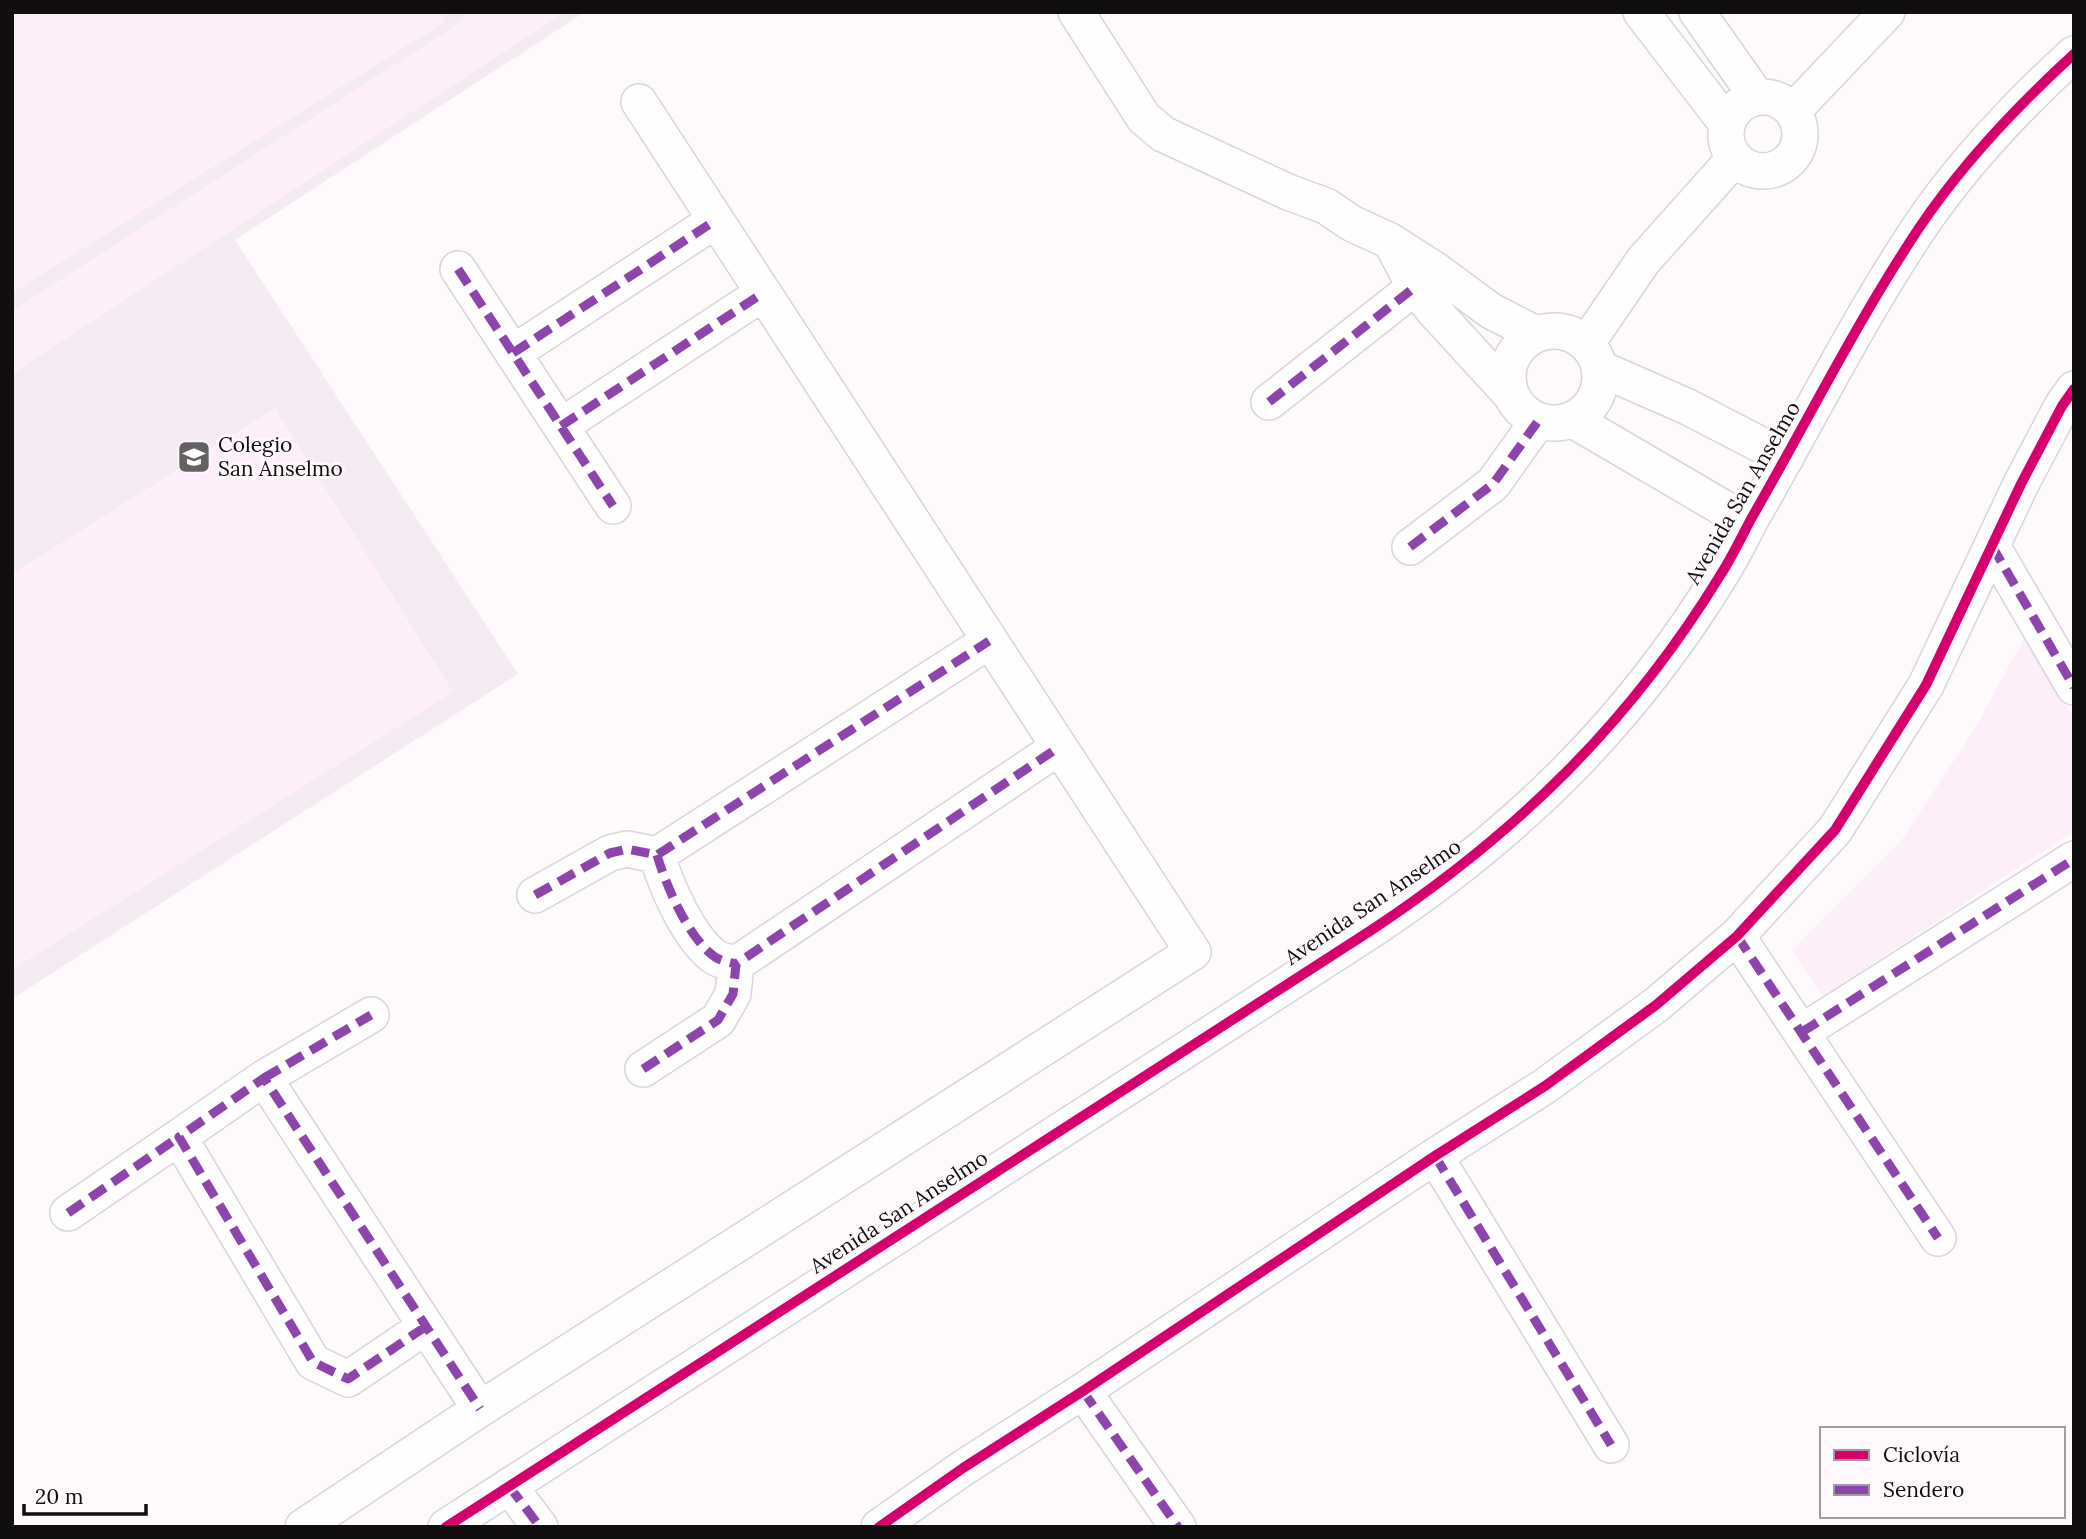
<svg xmlns="http://www.w3.org/2000/svg" width="2086" height="1539" viewBox="0 0 2086 1539" font-family="Lora,serif">
<style>
.built{fill:#f4eaf1}
.green{fill:#fdeef9}
.lines{fill:none;stroke-linecap:round;stroke-linejoin:round}
.minor-casing{stroke:#d8d5d6;stroke-width:38}
.minor{stroke:#fffeff;stroke-width:35}
.quiet{stroke:#8e44ad;stroke-width:9;stroke-dasharray:18 9;stroke-linecap:butt}
.cycleway-casing{stroke:#fff9fd;stroke-width:15}
.cycleway{stroke:#d6006c;stroke-width:10}
.labels{text-anchor:middle;stroke-width:6;stroke-linejoin:round;paint-order:stroke}
.poi-label{font-size:21px;fill:#100e0f;stroke:#fff9fd;text-anchor:start}
.street-label{font-size:21px;fill:#100e0f;stroke:#fff9fd}
</style>
<rect width="100%" height="100%" fill="#fefafc"/>
<!-- built -->
<path class="built" d="M 12,12 L 585,12 L 235,240 L 518,674 L 12,999 Z"/>
<!-- green -->
<path class="green" d="M 12,12 L 440,12 L 445,22 L 12,293 Z
M 468,12 L 565,12 L 12,374 L 12,311 L 455,26 Z
M 275,408 L 453,692 L 12,970 L 12,574 Z
M 2027,633 L 2074,719 L 2074,831 L 1823,996 L 1792,951 L 1903,838 L 1973,732 Z"/>
<g class="lines">
<defs>
<path id="minor" d="M 1076,12 L 1144,118 L 1163,134 L 1288,192 L 1326,206 L 1351,223 L 1390,241 L 1434,269 L 1491,311 L 1536,334
M 1641,12 L 1727,124
M 1697,12 L 1757,97
M1726 134a37 37 0 1 1 74 0a37 37 0 1 1-74 0Z
M 1793,111 L 1887,12
M 1392,244 L 1415,287 L 1434,311 L 1512,396
M 458,269 L 613,506
M1508 377a46 46 0 1 1 92 0a46 46 0 1 1-92 0Z
M 1587,343 L 1643,261 L 1735,158
M 513,353 L 716,220
M 1599,368 L 1688,407 L 1786,458
M 1269,402 L 1415,287
M 1573,420 L 1749,523
M 561,426 L 763,293
M 1992,546 L 2074,687
M 1410,547 L 1493,484 L 1538,421
M 657,855 C 666,886 689,939 715,957 C 721,961 729,962 736,964
M 535,895 L 610,853 L 627,849 L 657,855 L 989,641
M 1737,936 L 1938,1238
M 1802,1032 L 2074,859
M 643,1069 L 718,1020 L 733,994 L 736,964 L 1059,747
M 264,1078 L 371,1015
M 1435,1156 L 1611,1445
M 68,1213 L 179,1137
M 425,1327 L 348,1379 L 313,1362 L 179,1137 L 264,1078 L 480,1409
M 1083,1391 L 1178,1527
M 509,1486 L 540,1527
M 303,1527 L 480,1409 L 1193,952 L 639,102
M 446,1527 L 1373,929 C 1517,833 1630,723 1721,574 C 1732,557 1741,538 1751,519 C 1807,422 1857,321 1919,228 C 1962,164 2017,106 2074,54
M 879,1527 L 963,1468 L 1083,1391 L 1435,1156 L 1545,1086 L 1656,1005 L 1737,936 L 1835,830 L 1926,685 L 2021,484 L 2062,406 L 2074,389"/>
</defs>
<!-- minor casing -->
<use href="#minor" class="minor-casing"/>
<!-- minor -->
<use href="#minor" class="minor"/>
<!-- quiet -->
<path class="quiet" d="M 458,269 L 613,506
M 513,353 L 716,220
M 1269,402 L 1415,287
M 561,426 L 763,293
M 1992,546 L 2074,687
M 1410,547 L 1493,484 L 1538,421
M 657,855 C 666,886 689,939 715,957 C 721,961 729,962 736,964
M 535,895 L 610,853 L 627,849 L 657,855 L 989,641
M 1737,936 L 1938,1238
M 1802,1032 L 2074,859
M 643,1069 L 718,1020 L 733,994 L 736,964 L 1059,747
M 264,1078 L 371,1015
M 1435,1156 L 1611,1445
M 68,1213 L 179,1137
M 425,1327 L 348,1379 L 313,1362 L 179,1137 L 264,1078 L 480,1409
M 1083,1391 L 1178,1527
M 509,1486 L 540,1527"/>
<defs>
<path id="cycleway" d="M 446,1527 L 1373,929 C 1517,833 1630,723 1721,574 C 1732,557 1741,538 1751,519 C 1807,422 1857,321 1919,228 C 1962,164 2017,106 2074,54
M 879,1527 L 963,1468 L 1083,1391 L 1435,1156 L 1545,1086 L 1656,1005 L 1737,936 L 1835,830 L 1926,685 L 2021,484 L 2062,406 L 2074,389"/>
</defs>
<!-- cycleway casing -->
<use href="#cycleway" class="cycleway-casing"/>
<!-- cycleway -->
<use href="#cycleway" class="cycleway"/>
</g>
<!-- icons -->
<defs>
<symbol id="school-square" viewBox="-11 -11 22 22"><rect x="-9" y="-9" width="18" height="18" rx="4" fill="#636162" stroke="#fff9fd"/><path d="M0-5L7-2L0 1L-7-2ZM-4 1L0 2.5L4 1V4Q0 6-4 4Z" fill="#fff"/></symbol>
</defs>
<g fill-rule="evenodd">
<use href="#school-square" x="175" y="438" width="38" height="38"/>
</g>
<g class="labels">
<!-- poi labels -->
<g class="poi-label">
<text x="218" y="452">Colegio<tspan x="218" dy="24">San Anselmo</tspan></text>
</g>
<!-- street labels -->
<g class="street-label">
<text transform="translate(1743 493) rotate(-60)" y="7">Avenida San Anselmo</text>
<text transform="translate(1373 902) rotate(-34)" y="7">Avenida San Anselmo</text>
<text transform="translate(899 1212) rotate(-33)" y="7">Avenida San Anselmo</text>
</g>
</g>
<!-- border -->
<rect width="2086" height="1539" fill="none" stroke="#100e0f" stroke-width="28"/>
<!-- legend -->
<rect x="1820" y="1427" width="245" height="91" fill="#fff9fd" stroke="#9f9b9e" stroke-width="2"/>
<rect x="1834" y="1450" width="35" height="10" fill="#d6006c" stroke="#9f9b9e" stroke-width="2"/>
<text x="1883" y="1462" font-size="21" fill="#100e0f">Ciclovía</text>
<rect x="1834" y="1485" width="35" height="10" fill="#8e44ad" stroke="#9f9b9e" stroke-width="2"/>
<text x="1883" y="1497" font-size="21" fill="#100e0f">Sendero</text>
<!-- scale -->
<path d="M24 1504v10h122v-10" fill="none" stroke="#100e0f" stroke-width="3.5"/>
<text x="35" y="1504" font-size="21" fill="#100e0f" stroke="#fff9fd" stroke-width="5" paint-order="stroke">20 m</text>
</svg>
